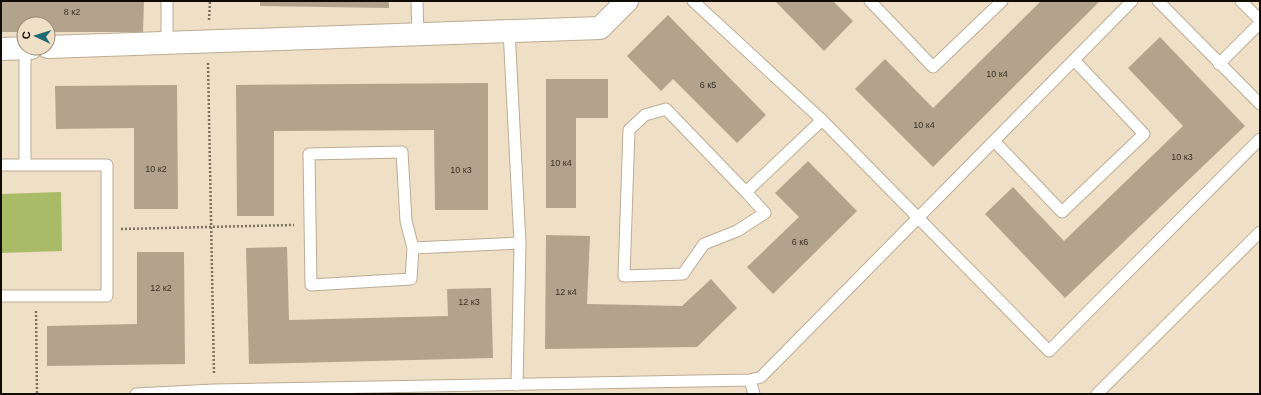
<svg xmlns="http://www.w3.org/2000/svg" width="1261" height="395" viewBox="0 0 1261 395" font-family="Arial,sans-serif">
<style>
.green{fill:#a9bb66}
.building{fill:#b3a38c}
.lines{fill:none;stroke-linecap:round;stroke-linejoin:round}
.service-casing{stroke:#bcac95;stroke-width:13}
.minor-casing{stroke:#bcac95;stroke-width:24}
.path{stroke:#7b7161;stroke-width:2.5;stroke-dasharray:2 2;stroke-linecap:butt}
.service{stroke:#fff;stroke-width:11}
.minor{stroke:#fff;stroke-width:22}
.labels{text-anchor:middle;stroke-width:3;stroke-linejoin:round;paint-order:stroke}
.number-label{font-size:9px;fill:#393126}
</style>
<rect width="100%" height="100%" fill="#efdfc6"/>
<!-- green -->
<path class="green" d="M 61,192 L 62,251 L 1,253 L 1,194 Z"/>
<!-- building -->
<path class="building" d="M 1,1 L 144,1 L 143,32 L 48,32 L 48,24 L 24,24 L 24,32 L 1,32 Z
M 260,1 L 389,1 L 389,8 L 260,6 Z
M 775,1 L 833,1 L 853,21 L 824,51 Z
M 1041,1 L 1100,1 L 933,167 L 855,89 L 885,59 L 933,108 Z
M 668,15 L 766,115 L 737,143 L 673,79 L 661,91 L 627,56 Z
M 1160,37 L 1245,126 L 1065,298 L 985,214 L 1013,187 L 1064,241 L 1183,126 L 1128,68 Z
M 546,79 L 608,79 L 608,118 L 576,118 L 576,208 L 546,208 Z
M 488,83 L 488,210 L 435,210 L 434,130 L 274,131 L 274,216 L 237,216 L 236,85 Z
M 177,85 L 178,209 L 134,209 L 134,128 L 56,129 L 55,86 Z
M 808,161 L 857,211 L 773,294 L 747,267 L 799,217 L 775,193 Z
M 546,235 L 590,236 L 587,304 L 682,306 L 711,279 L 737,308 L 697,347 L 545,349 Z
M 287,247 L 289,320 L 448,316 L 447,289 L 491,288 L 493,358 L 249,364 L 246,248 Z
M 137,252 L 184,252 L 185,364 L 47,366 L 47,326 L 137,324 Z"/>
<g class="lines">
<defs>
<path id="service" d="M 417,1 L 418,34
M 693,1 L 822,120 L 1049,351 L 1260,139
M 870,1 L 933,67 L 1002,1
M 1158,1 L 1260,104
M 1241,1 L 1260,20
M 509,30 L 520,243 L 517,385
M 167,43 L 167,1
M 1219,64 L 1260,23
M 994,141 L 1062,212 L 1144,134 L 1074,60
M 1,165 L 25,165
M 746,192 L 666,109 L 645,115 L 629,130 L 624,276 L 683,274 L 704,244 L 737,231 L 765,213 L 746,192 L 822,120
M 413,248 L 411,279 L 311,285 L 309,154 L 402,152 L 406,221 L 413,248 L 520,243
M 1,296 L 107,296 L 107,165 L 25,165 L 25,48
M 750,380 L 754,394
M 136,394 L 214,390 L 750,380 L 761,377 L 1132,1
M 1097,394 L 1260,232"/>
<path id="minor" d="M 48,47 L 600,28 L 627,1
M 1,49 L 31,48"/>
</defs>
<!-- service casing -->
<use href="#service" class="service-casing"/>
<!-- minor casing -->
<use href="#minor" class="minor-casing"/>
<!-- path -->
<path class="path" d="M 209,20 L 210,1
M 208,63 L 214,374
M 121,229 L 294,225
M 36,311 L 37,394"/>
<!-- service -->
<use href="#service" class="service"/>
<!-- minor -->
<use href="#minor" class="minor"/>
</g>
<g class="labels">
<!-- number labels -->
<g class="number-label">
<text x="72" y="15">8 к2</text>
<text x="997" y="77">10 к4</text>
<text x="708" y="88">6 к5</text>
<text x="924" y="128">10 к4</text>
<text x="1182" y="160">10 к3</text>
<text x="561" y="166">10 к4</text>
<text x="156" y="172">10 к2</text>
<text x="461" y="173">10 к3</text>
<text x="800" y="245">6 к6</text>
<text x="161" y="291">12 к2</text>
<text x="566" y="295">12 к4</text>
<text x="469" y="305">12 к3</text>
</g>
</g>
<!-- border -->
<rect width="1261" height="395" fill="none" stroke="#100b04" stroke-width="4"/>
<!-- north arrow -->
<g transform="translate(36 36) rotate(274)"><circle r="19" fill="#efdfc6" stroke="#968a78"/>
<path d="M0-3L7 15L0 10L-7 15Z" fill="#1f6b73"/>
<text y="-6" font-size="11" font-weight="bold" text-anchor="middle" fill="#100b04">С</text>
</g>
</svg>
